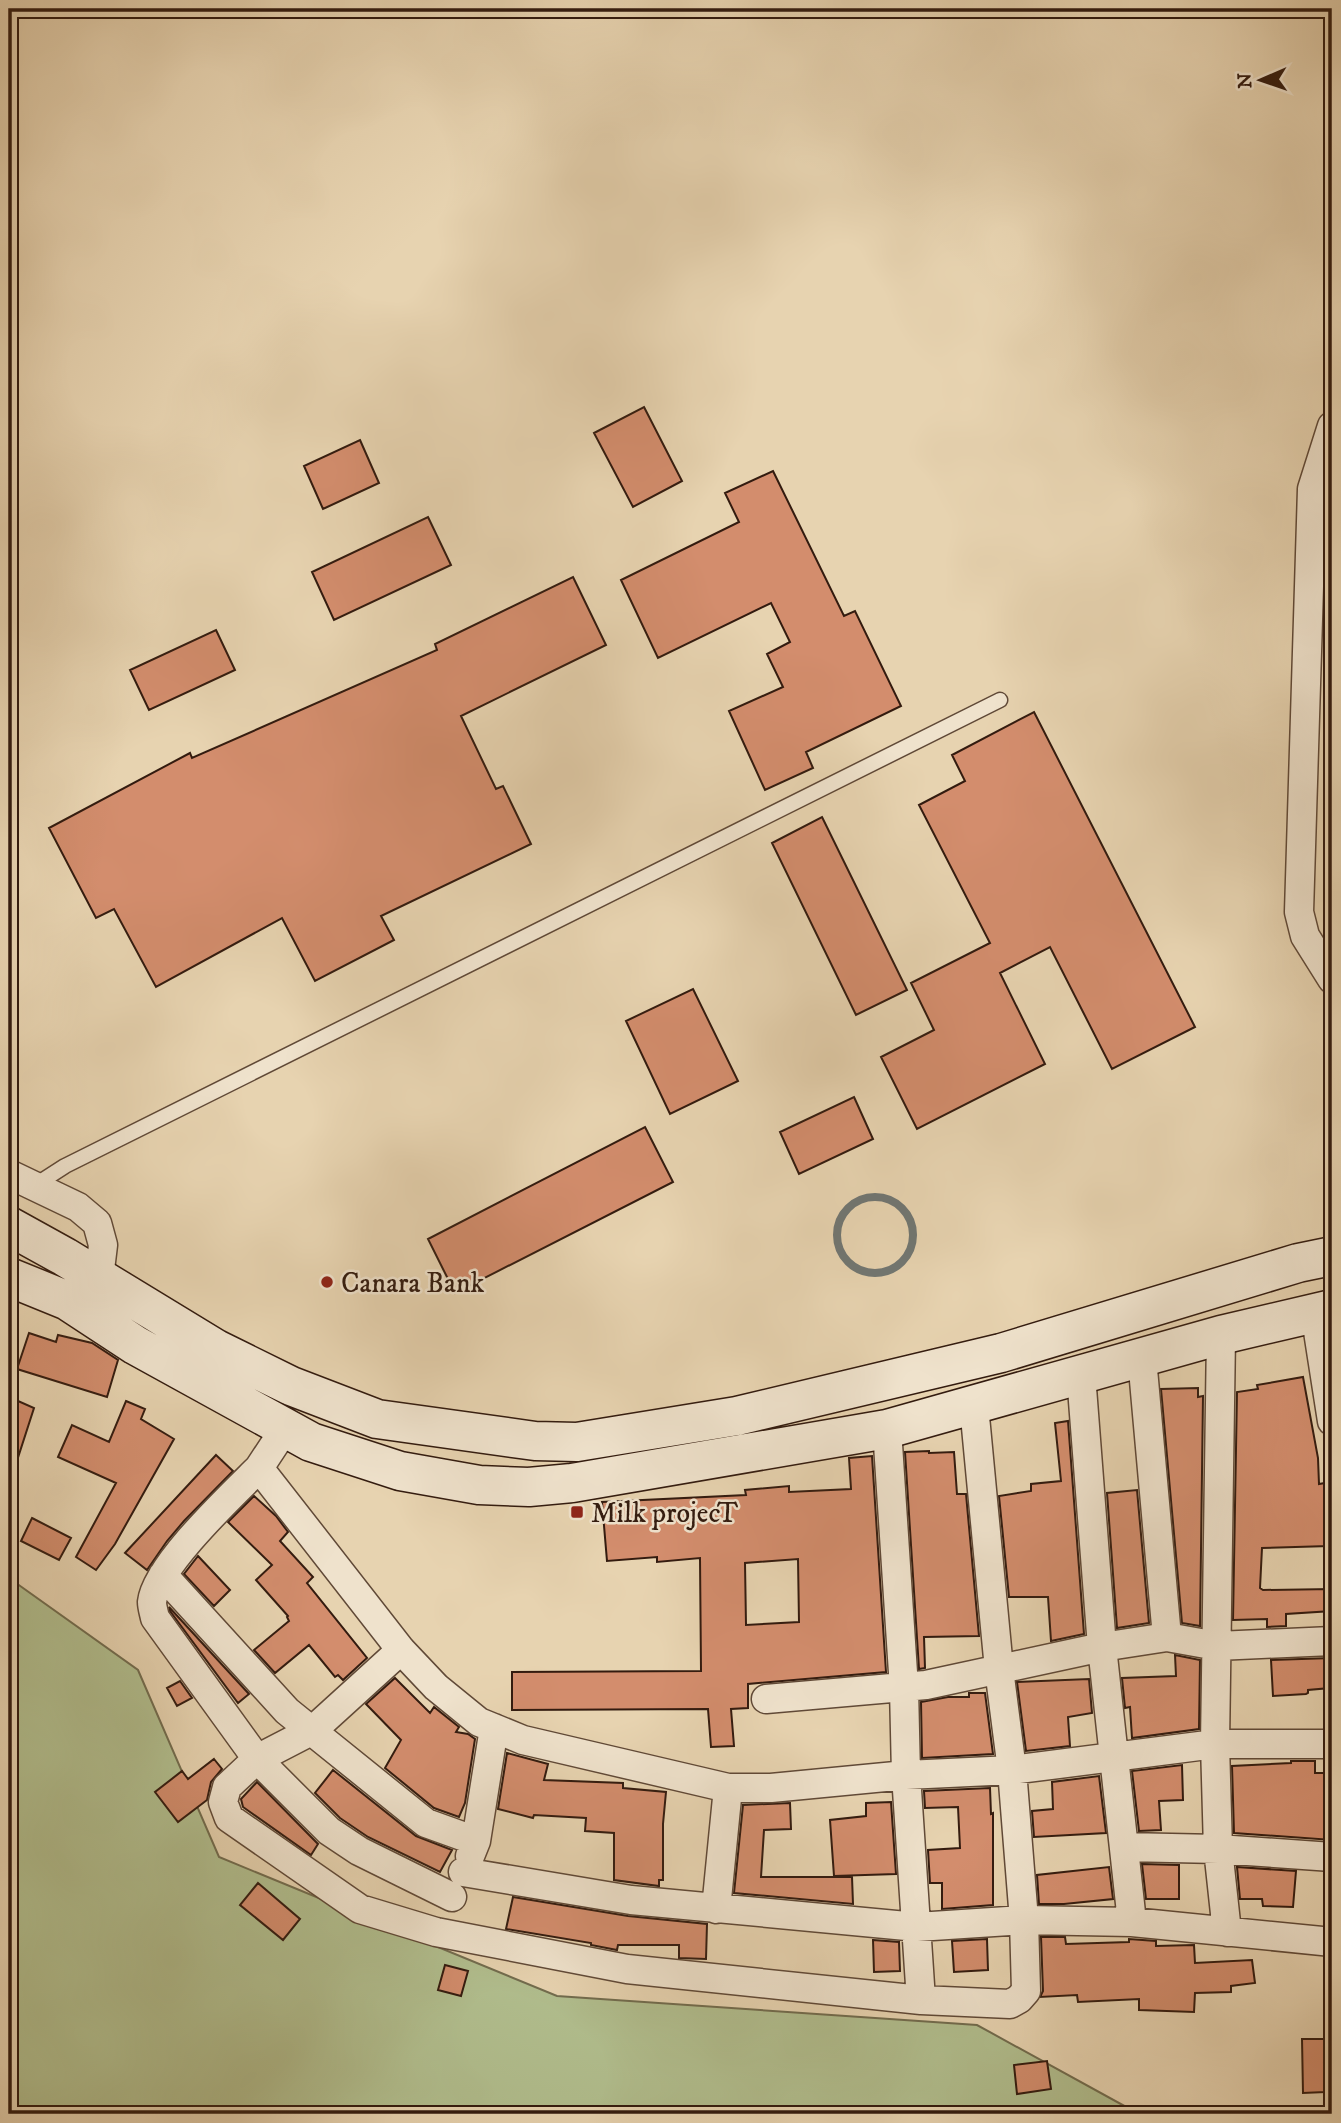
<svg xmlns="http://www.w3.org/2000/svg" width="1341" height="2123" viewBox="0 0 1341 2123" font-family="'IM FELL DW Pica',serif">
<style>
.green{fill:#b1be8e;stroke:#726c4e;stroke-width:2}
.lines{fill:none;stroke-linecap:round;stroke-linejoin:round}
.stream{stroke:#717773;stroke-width:8}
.building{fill:#d38d6d;stroke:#331b0f;stroke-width:2;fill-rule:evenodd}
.lane-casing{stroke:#604937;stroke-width:17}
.street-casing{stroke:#604937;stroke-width:31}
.secondary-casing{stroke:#331b0f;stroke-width:41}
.lane{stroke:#efe2cc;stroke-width:14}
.street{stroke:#efe2cc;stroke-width:28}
.secondary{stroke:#efe2cc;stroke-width:38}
.poi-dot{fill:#8f2418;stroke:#efe2cc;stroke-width:2.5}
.labels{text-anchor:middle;stroke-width:5;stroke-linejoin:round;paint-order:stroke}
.poi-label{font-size:28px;fill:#331b0f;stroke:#efe2cc;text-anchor:start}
</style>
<rect width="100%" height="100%" fill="#e7d3b0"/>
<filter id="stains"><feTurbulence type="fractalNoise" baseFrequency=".00286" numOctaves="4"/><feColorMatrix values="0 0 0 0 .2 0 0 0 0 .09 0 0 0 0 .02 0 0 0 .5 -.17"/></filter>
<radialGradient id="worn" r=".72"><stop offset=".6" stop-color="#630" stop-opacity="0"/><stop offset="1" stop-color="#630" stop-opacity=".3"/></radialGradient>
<!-- green -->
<path class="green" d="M 9,1578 L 138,1670 L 219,1857 L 557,1996 L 977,2025 L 1139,2114 L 9,2114 Z"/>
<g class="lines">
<!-- stream -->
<path class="stream" d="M837 1235a38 38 0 1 1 76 0a38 38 0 1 1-76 0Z"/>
</g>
<!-- building -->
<path class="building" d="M 644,407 L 682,481 L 633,507 L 594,433 Z
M 360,440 L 379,483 L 323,509 L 304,466 Z
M 773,471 L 844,616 L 855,611 L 901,706 L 806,752 L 813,768 L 765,790 L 729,711 L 783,687 L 767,654 L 790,642 L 771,603 L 658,658 L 621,580 L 739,522 L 725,493 Z
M 428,517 L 451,565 L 334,620 L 312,572 Z
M 573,577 L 606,645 L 461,716 L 496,789 L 503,786 L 531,844 L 381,916 L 394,940 L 315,981 L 282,918 L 156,987 L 114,909 L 96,918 L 49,828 L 190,753 L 192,758 L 437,650 L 435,644 Z
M 216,630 L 235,670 L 149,710 L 130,670 Z
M 1034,712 L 1195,1027 L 1112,1069 L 1050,947 L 1000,973 L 1045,1064 L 917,1129 L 881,1057 L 934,1030 L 911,983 L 990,943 L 919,805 L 965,781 L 952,755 Z
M 822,817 L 907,990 L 856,1015 L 772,843 Z
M 693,989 L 738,1081 L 670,1114 L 626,1021 Z
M 854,1097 L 873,1139 L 799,1174 L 780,1132 Z
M 645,1127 L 673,1182 L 455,1293 L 428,1239 Z
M 29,1333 L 56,1342 L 58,1335 L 92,1343 L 118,1360 L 107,1397 L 17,1369 Z
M 1303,1377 L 1318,1458 L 1319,1484 L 1325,1483 L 1329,1546 L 1262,1548 L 1260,1588 L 1263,1590 L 1332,1589 L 1332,1611 L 1286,1614 L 1286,1626 L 1267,1627 L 1267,1619 L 1233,1620 L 1237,1392 L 1258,1389 L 1257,1385 Z
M 1198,1388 L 1198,1397 L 1203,1396 L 1200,1626 L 1182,1623 L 1161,1389 Z
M 9,1397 L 34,1408 L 13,1473 L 9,1472 Z
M 126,1401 L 145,1409 L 141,1419 L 174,1439 L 115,1544 L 96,1570 L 76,1557 L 116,1483 L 58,1457 L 72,1425 L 109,1442 Z
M 1068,1421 L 1084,1634 L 1051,1641 L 1048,1597 L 1009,1597 L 999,1496 L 1031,1491 L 1031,1484 L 1061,1481 L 1055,1423 Z
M 929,1451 L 929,1453 L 954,1452 L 957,1494 L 966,1494 L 979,1636 L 924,1637 L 925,1668 L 919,1669 L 905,1452 Z
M 216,1455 L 233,1471 L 184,1521 L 167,1541 L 147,1570 L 125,1553 Z
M 872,1456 L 886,1672 L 748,1684 L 748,1708 L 731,1709 L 734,1746 L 711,1747 L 708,1709 L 512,1710 L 512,1672 L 701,1671 L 700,1558 L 657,1562 L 657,1557 L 607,1561 L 602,1502 L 746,1495 L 745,1490 L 789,1486 L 789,1492 L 851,1489 L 849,1458 ZM 798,1559 L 799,1622 L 746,1625 L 745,1563 Z
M 1137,1490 L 1149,1623 L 1117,1628 L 1107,1493 Z
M 254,1496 L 276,1516 L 288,1532 L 280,1541 L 313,1577 L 307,1583 L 367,1658 L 343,1680 L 338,1675 L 335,1677 L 309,1645 L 275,1673 L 254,1650 L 289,1621 L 287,1617 L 288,1616 L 256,1580 L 272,1565 L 228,1522 Z
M 32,1518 L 71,1538 L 59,1560 L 21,1541 Z
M 198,1556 L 230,1590 L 214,1606 L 184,1574 Z
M 169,1607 L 249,1694 L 238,1703 L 170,1611 Z
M 1175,1655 L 1200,1660 L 1199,1729 L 1132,1738 L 1130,1707 L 1125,1708 L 1122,1678 L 1176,1676 Z
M 1332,1658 L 1332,1683 L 1330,1684 L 1330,1688 L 1308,1690 L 1308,1693 L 1306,1694 L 1273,1696 L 1271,1660 Z
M 395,1678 L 430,1713 L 434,1707 L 459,1727 L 456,1732 L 468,1734 L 475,1739 L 465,1803 L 459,1817 L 434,1808 L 385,1768 L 401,1740 L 366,1704 Z
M 1089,1679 L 1092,1713 L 1068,1717 L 1070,1746 L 1026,1751 L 1017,1682 Z
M 180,1681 L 192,1698 L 177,1706 L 167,1688 Z
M 969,1693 L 985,1693 L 993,1754 L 922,1758 L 921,1702 L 948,1697 L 969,1697 Z
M 507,1753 L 548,1764 L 544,1780 L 623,1783 L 623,1788 L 666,1792 L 663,1824 L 663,1880 L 659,1880 L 659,1886 L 614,1880 L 614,1833 L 585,1831 L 586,1818 L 534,1815 L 533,1818 L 498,1809 Z
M 214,1759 L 222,1769 L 211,1782 L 207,1800 L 178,1822 L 155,1792 L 182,1771 L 188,1779 Z
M 1291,1761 L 1315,1761 L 1315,1773 L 1332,1773 L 1332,1840 L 1234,1833 L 1232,1766 L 1291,1763 Z
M 1182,1765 L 1183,1800 L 1159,1801 L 1161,1830 L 1139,1831 L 1132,1771 Z
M 333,1770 L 416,1836 L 452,1850 L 440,1872 L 368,1837 L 340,1818 L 315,1793 Z
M 1099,1776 L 1106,1833 L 1034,1837 L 1032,1811 L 1053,1809 L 1052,1782 Z
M 257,1782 L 318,1844 L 311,1855 L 243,1807 L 241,1799 Z
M 990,1788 L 991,1814 L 993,1813 L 993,1905 L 942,1909 L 942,1883 L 930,1883 L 928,1850 L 960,1848 L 958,1807 L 925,1808 L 924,1791 Z
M 891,1802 L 896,1874 L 834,1876 L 830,1820 L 866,1816 L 866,1803 Z
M 790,1803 L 791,1829 L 764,1830 L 761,1877 L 852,1877 L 853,1904 L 734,1893 L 743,1805 Z
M 1142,1864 L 1179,1865 L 1179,1899 L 1146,1899 Z
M 1109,1867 L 1113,1899 L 1064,1904 L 1039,1904 L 1037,1875 Z
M 1237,1867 L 1296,1871 L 1293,1907 L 1263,1906 L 1262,1899 L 1240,1899 Z
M 258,1883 L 300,1919 L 283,1940 L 240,1905 Z
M 513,1897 L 628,1916 L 707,1924 L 706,1959 L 679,1958 L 679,1945 L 618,1945 L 617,1950 L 591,1945 L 591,1943 L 506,1929 Z
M 1041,1937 L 1065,1937 L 1066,1944 L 1129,1942 L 1129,1939 L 1156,1941 L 1156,1946 L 1194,1945 L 1195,1963 L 1252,1960 L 1255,1983 L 1231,1986 L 1231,1992 L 1195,1993 L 1194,2012 L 1139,2010 L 1139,1999 L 1078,2002 L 1077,1995 L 1040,1997 L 1043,1991 Z
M 987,1939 L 988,1970 L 954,1972 L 952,1941 Z
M 873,1940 L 899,1942 L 900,1971 L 874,1972 Z
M 445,1965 L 468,1971 L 461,1996 L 438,1990 Z
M 1302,2039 L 1331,2039 L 1331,2063 L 1324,2063 L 1325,2092 L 1303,2093 Z
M 1047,2061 L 1051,2089 L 1017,2094 L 1014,2065 Z"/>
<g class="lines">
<defs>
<path id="lane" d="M 34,1186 L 65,1166 L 1000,700"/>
<path id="street" d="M 1332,426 L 1312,489 L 1299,912 L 1305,936 L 1332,979
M 9,1174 L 78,1207 L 97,1223 L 103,1245 L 99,1278
M 1315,1312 L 1332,1421
M 1221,1335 L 1215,1744 L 1218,1849 L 1227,1932
M 1142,1358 L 1167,1637
M 1081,1375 L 1102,1647 L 1132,1922
M 286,1427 L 259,1468 L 401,1650 L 436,1687 L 479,1722 L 523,1740 L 728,1788 L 771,1788 L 906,1775 L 1012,1770 L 1215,1744 L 1332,1744
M 887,1429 L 904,1688 L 906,1775 L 921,2000
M 259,1468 C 232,1495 156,1566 152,1602 C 152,1607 154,1613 155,1618 L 257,1759 L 329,1831 L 359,1851 L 452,1897
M 163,1575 L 287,1711 L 426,1823 L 476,1841
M 401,1650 L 313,1730 L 257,1759 L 227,1787 L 223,1802 L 229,1818 L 360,1909 L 436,1932 L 627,1969 L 921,2000 L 1010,2004 L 1019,1999 L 1026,1991 L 1024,1920 L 1012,1770 L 999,1669 L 974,1406
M 766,1699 L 926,1685 L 1102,1647 L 1167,1637 L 1217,1646 L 1332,1641
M 1124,1847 L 1218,1849 L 1332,1857
M 470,1856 L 476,1841 L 494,1728
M 463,1872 L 631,1900 L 917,1927 L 1024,1920 L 1132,1922 L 1332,1942
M 716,1909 L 728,1788"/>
<path id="secondary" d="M 9,1226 L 65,1257 L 216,1349 L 291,1386 L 377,1419 L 535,1441 L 577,1442 L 737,1416 L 1001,1353 L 1298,1263 L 1332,1256
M 9,1277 L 68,1301 L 135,1345 L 311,1442 L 400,1471 L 479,1485 L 529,1487 L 572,1483 L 887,1429 L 1221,1335 L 1332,1309"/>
</defs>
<!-- lane casing -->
<use href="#lane" class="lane-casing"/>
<!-- street casing -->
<use href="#street" class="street-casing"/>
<!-- secondary casing -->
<use href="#secondary" class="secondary-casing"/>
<!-- lane -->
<use href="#lane" class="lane"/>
<!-- street -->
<use href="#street" class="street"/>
<!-- secondary -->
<use href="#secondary" class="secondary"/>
</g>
<!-- markers -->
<g class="poi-dot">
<circle cx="327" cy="1282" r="7"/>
<rect x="570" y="1505" width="14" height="14" rx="3.5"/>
</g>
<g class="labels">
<!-- poi labels -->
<g class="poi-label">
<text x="341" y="1292">Canara Bank</text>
<text x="591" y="1522">Milk projecT</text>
</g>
</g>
<!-- margin -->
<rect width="1341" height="2123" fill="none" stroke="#e7d3b0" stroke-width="35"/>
<rect x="10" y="10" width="1320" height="2102" fill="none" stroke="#331b0f" stroke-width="3.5"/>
<rect x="18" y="18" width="1306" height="2088" fill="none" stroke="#331b0f" stroke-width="2"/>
<!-- north arrow -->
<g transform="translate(1261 80) rotate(268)" stroke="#efe2cc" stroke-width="5" paint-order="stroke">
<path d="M0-5L12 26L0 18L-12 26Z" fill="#331b0f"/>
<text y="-10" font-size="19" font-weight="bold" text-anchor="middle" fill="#331b0f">N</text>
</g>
<rect width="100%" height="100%" filter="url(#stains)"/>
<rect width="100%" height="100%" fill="url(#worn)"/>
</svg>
